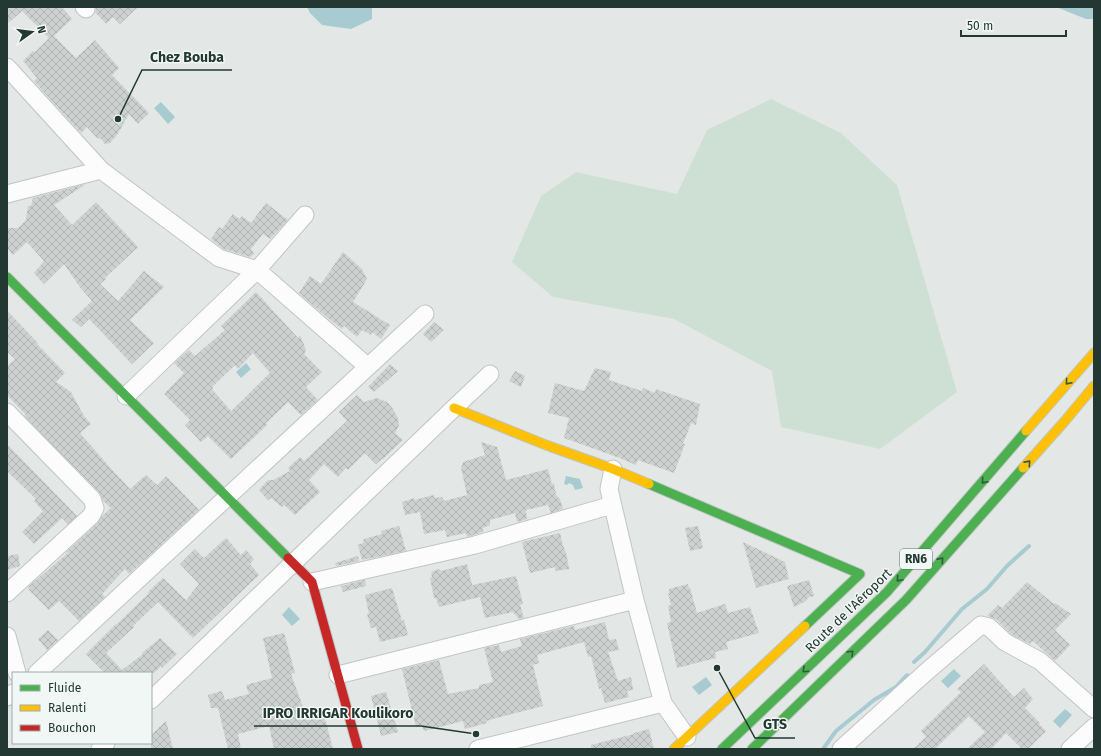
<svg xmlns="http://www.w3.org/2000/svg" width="1101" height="756" viewBox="0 0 1101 756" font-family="'Fira Sans',sans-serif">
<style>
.green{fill:#cee0d3}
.water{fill:#a8cbd2}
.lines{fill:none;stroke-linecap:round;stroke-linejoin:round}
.stream{stroke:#a8cbd2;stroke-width:4}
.building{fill:url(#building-cross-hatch);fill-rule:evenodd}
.street-casing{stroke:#c0c5c3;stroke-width:19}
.fast-casing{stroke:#bfc5c3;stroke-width:11}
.slow-casing{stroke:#bfc5c3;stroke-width:11}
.jam-casing{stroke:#bfc5c3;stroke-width:11}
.street{stroke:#fbfcfb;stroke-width:17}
.fast{stroke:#4caf50;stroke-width:9}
.slow{stroke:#ffc107;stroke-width:9}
.jam{stroke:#c62828;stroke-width:9}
.oneway{stroke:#2f5c3c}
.labels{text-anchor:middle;stroke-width:3;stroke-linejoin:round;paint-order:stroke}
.shield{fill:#f1f7f4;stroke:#61716d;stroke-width:1}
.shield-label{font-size:12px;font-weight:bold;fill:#233833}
.street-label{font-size:13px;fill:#233833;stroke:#f1f7f4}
.leader{fill:none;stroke:#233833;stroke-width:1.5}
.callout-dot{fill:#233833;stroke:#f1f7f4;stroke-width:1.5}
.callout-label{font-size:14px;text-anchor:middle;font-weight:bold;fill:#233833;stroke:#f1f7f4;stroke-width:3;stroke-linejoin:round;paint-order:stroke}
</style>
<defs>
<pattern id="building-cross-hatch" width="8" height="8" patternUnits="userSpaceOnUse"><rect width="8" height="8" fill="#cdd1d0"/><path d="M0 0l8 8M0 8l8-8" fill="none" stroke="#b0b4b3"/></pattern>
</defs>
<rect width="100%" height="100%" fill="#e3e8e6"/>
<!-- green -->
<path class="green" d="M 771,99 L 841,133 L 897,185 L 957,392 L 880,449 L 781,427 L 772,371 L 674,319 L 553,297 L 512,262 L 541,196 L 576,172 L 677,194 L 707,130 Z"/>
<!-- water -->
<path class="water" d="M 307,7 L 372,7 L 372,19 L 351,29 L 322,25 L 310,13 Z
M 1056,7 L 1094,7 L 1094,19 L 1086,19 Z
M 161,102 L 175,117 L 168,124 L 154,108 Z
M 246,363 L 251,369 L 241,378 L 236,372 Z
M 566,476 L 580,479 L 583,488 L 575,490 L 573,485 L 569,483 L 567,485 L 564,484 Z
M 289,607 L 300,619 L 292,626 L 282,615 Z
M 954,669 L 961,676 L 948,688 L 941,681 Z
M 706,677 L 712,685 L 699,695 L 692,687 Z
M 1065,709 L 1072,715 L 1060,728 L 1053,721 Z"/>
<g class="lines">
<!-- stream -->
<path class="stream" d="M 914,662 L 925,652 L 962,609 L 987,589 L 1007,566 L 1029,546
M 823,749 L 836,731 L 874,700 L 896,687 L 907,675"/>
</g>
<!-- building -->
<path class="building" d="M 10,7 L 62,7 L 72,19 L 54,36 L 76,58 L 95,40 L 119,68 L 112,75 L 149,113 L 138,124 L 129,114 L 117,135 L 110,143 L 105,144 L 101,139 L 97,138 L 87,127 L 81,133 L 34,81 L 37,78 L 23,61 L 33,51 L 35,52 L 49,38 L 22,11 L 7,24 L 7,10 Z
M 96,7 L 138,7 L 120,24 L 113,17 L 106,24 L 95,12 Z
M 86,184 L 54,205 L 72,225 L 96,202 L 138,247 L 105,278 L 106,279 L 100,284 L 118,301 L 144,271 L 164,287 L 130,320 L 154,343 L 132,364 L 89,319 L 81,327 L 72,320 L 92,301 L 79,286 L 64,264 L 44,284 L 34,273 L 44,261 L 27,242 L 13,255 L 7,248 L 7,228 L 18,228 L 26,220 L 28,206 L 31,206 L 33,198 Z
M 266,203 L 288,220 L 270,239 L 263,234 L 251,249 L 254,254 L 250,257 L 224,249 L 211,239 L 219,227 L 222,229 L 233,214 L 239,219 L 242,216 L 251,223 Z
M 343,252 L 362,269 L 367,279 L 353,302 L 390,325 L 381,339 L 372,332 L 371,335 L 362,330 L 357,337 L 344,326 L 342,329 L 329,319 L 299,293 L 310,276 L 321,284 Z
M 256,292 L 298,338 L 300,335 L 306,350 L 304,354 L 322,372 L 306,387 L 318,400 L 301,415 L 288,402 L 266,423 L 267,425 L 231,459 L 208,436 L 201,442 L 185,425 L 190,420 L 164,394 L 184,373 L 174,363 L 189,350 L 195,356 L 225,330 L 221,326 ZM 253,353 L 270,373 L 231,411 L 212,389 L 213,388 L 212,387 L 235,365 L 238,369 Z
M 7,311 L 38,343 L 37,344 L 65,373 L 56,382 L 71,392 L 84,416 L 91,424 L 80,433 L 106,463 L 130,489 L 146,475 L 157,485 L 166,476 L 199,510 L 129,574 L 125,569 L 102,594 L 105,597 L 79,621 L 59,601 L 49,610 L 28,589 L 30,588 L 28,587 L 69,552 L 65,553 L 98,523 L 102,516 L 111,508 L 103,501 L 99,492 L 24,416 L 26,415 L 7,395 L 7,366 L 15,359 L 7,352 Z
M 434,322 L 444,330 L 431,342 L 423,334 Z
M 390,364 L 398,371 L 374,392 L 368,387 Z
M 595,368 L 611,372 L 609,380 L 642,391 L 643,388 L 655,393 L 656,389 L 700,404 L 696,425 L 691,423 L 683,444 L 685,444 L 674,473 L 638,460 L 636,465 L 617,457 L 564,438 L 569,418 L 548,413 L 555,383 L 584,391 Z
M 515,371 L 525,376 L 521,387 L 509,381 Z
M 357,395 L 364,402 L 377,398 L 387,402 L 393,409 L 398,418 L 399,426 L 395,433 L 403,440 L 383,459 L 382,459 L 376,464 L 365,453 L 348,470 L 346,468 L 338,477 L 324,464 L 309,480 L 320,492 L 295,515 L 284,505 L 282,507 L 271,498 L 268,500 L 259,490 L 268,480 L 273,480 L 290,471 L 288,468 L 300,457 L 304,461 L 347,421 L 339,412 Z
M 481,442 L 497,447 L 506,480 L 548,469 L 552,484 L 554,483 L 556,495 L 560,499 L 563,509 L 551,513 L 548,505 L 526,510 L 527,519 L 517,522 L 515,513 L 490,520 L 490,525 L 483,528 L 483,532 L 467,537 L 466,533 L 447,537 L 445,530 L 424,534 L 420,512 L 405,515 L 402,502 L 414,498 L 414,500 L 434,495 L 435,498 L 442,497 L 444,501 L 467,495 L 461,468 L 463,462 L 485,455 Z
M 7,444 L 77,516 L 68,524 L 62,518 L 34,544 L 22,532 L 43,511 L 34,501 L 36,499 L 7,471 Z
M 399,526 L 406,551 L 362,560 L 358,545 L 363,543 L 364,539 L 382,534 L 381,531 Z
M 698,526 L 703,548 L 690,551 L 685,528 Z
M 560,533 L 563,546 L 566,552 L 569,569 L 555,571 L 555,567 L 530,573 L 522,542 Z
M 226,538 L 241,555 L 246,550 L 254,559 L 250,564 L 259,575 L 193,638 L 158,602 L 133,626 L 134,627 L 106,653 L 122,670 L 143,654 L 142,653 L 160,638 L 177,654 L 162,668 L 161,666 L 154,673 L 105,673 L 86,654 L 116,624 L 116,625 L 149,593 L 148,592 L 163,578 L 186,600 L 199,584 L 180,564 L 195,549 L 204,558 Z
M 743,542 L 785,562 L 789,579 L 756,588 Z
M 18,554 L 20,566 L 7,570 L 7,556 Z
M 358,556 L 359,561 L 336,566 L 335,563 Z
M 467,564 L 472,585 L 516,576 L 523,604 L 520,605 L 524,618 L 519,619 L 513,612 L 485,618 L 480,597 L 439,607 L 436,598 L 434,598 L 430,578 L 432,577 L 431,572 L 439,569 L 441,571 Z
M 365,580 L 366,586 L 343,592 L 341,586 Z
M 809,580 L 814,596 L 809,597 L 806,601 L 794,607 L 787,586 Z
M 1027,582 L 1054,604 L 1055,603 L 1071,614 L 1055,630 L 1070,645 L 1055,661 L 1033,641 L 1030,644 L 1011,634 L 996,619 L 987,616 L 998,605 L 1002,608 Z
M 688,584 L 689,588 L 690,588 L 697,613 L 725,604 L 728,613 L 750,607 L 759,633 L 726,642 L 728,649 L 715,652 L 716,658 L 677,668 L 667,623 L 671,622 L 668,606 L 671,605 L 668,593 L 669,593 L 669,589 Z
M 392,588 L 402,621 L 404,620 L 408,635 L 380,642 L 376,627 L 371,628 L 367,614 L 369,614 L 365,595 Z
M 605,622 L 609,640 L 616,639 L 619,650 L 608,652 L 618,681 L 631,677 L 633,690 L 627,691 L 629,697 L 605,703 L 601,688 L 599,689 L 591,656 L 588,657 L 584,642 L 537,655 L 539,663 L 533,665 L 543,706 L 500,717 L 486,721 L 487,723 L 465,729 L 463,721 L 424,731 L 422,725 L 416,727 L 402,669 L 439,660 L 448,694 L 479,688 L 479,685 L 493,682 L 484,648 L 499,645 L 501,652 L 522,646 L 520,639 L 574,626 L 575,630 Z
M 48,630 L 58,640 L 47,650 L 38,639 Z
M 284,633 L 295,673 L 291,674 L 303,707 L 305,716 L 323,711 L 333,749 L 274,749 L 269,726 L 238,734 L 241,749 L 228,749 L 218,708 L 211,708 L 208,695 L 222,691 L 225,700 L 249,694 L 246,685 L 272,678 L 263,638 Z
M 984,664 L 1014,697 L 1024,688 L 1033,699 L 1025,708 L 1040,723 L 1039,724 L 1046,731 L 1028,749 L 1022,749 L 1006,733 L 991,749 L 967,749 L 985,732 L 969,716 L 935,749 L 913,749 L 926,737 L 921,731 L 961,692 L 957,689 Z
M 386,692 L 398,732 L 381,736 L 371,696 Z
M 166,721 L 173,749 L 151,749 L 151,735 Z
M 649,729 L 654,749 L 591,749 L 591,745 L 634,734 L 634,733 Z"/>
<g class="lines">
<defs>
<path id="street" d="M 84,7 L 86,9
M 7,67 L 101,170 L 219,258 L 257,270 L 368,367
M 7,194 L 101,170
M 126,396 L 257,270 L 305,215
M 7,412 L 92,499 L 95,508 L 91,516 L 7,593
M 613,469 L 609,489 L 635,600 L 663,703 L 687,737
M 312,582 L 475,545 L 612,505
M 7,636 L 17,673
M 37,673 L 425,314
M 338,675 L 635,600
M 7,697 L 13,693
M 151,700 L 454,408 L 490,374
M 100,749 L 106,743
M 478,749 L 663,703
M 841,749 L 925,673 L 981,625 L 989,627 L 1005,642 L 1040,661 L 1094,709
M 1070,749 L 1094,727"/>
<path id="fast" d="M 7,277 L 288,558
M 649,484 L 860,574 L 805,626
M 722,749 L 887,592 L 1026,431
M 752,749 L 906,600 L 1023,468"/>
<path id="slow" d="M 454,408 L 546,445 L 613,469 L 649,484
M 1026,431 L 1094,353
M 1023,468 L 1064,422 L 1094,386
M 674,749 L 805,626"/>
<path id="jam" d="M 288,558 L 312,582 L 358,749"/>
</defs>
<!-- street casing -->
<use href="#street" class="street-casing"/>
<!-- fast casing -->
<use href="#fast" class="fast-casing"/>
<!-- slow casing -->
<use href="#slow" class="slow-casing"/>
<!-- jam casing -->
<use href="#jam" class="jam-casing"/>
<!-- street -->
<use href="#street" class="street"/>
<!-- fast -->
<use href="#fast" class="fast"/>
<!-- slow -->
<use href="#slow" class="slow"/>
<!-- jam -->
<use href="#jam" class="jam"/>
</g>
<!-- one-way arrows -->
<defs><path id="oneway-chevron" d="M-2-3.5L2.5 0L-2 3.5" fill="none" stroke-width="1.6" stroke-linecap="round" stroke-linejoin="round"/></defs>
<g class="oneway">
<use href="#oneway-chevron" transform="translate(1068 382) rotate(131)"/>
<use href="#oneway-chevron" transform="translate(1028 463) rotate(-48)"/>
<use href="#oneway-chevron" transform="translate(984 481) rotate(131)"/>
<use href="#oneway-chevron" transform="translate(941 560) rotate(-48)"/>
<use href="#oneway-chevron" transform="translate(899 579) rotate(131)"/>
<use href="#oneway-chevron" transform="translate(851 653) rotate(-44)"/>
<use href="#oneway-chevron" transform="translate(805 670) rotate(137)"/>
</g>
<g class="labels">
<!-- shield labels -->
<rect class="shield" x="900" y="549" width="32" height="20" rx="3"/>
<g class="shield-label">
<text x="916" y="563">RN6</text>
</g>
<!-- street labels -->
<g class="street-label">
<text transform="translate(848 610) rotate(-44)" y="5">Route de l'Aéroport</text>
</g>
</g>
<!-- callouts -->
<path class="leader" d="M118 119L142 70H232M476 734L421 726H254M717 668L755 738H795"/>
<g class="callout-dot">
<circle cx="118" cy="119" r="4"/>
<circle cx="476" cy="734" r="4"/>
<circle cx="717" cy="668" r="4"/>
</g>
<g class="callout-label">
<text x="187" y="62">Chez Bouba</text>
<text x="338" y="718">IPRO IRRIGAR Koulikoro</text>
<text x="775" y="729">GTS</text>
</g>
<!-- border -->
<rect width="1101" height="756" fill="none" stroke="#233833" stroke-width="16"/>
<!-- legend -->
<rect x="12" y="672" width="140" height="72" fill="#f1f7f4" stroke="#9faba7"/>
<rect x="20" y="685" width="20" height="6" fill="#4caf50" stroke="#9faba7"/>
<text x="48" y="692" font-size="12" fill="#233833">Fluide</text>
<rect x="20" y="705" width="20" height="6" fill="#ffc107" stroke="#9faba7"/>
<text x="48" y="712" font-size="12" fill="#233833">Ralenti</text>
<rect x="20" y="725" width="20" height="6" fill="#c62828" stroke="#9faba7"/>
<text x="48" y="732" font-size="12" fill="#233833">Bouchon</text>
<!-- north arrow -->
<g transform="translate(32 32) rotate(76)" stroke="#f1f7f4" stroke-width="3" paint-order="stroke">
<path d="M0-3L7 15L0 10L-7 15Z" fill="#233833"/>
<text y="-6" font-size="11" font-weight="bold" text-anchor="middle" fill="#233833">N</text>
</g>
<!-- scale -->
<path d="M961 30v6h105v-6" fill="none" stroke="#233833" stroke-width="2"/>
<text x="967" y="30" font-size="12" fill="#233833" stroke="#f1f7f4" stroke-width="3" paint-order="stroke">50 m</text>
</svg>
